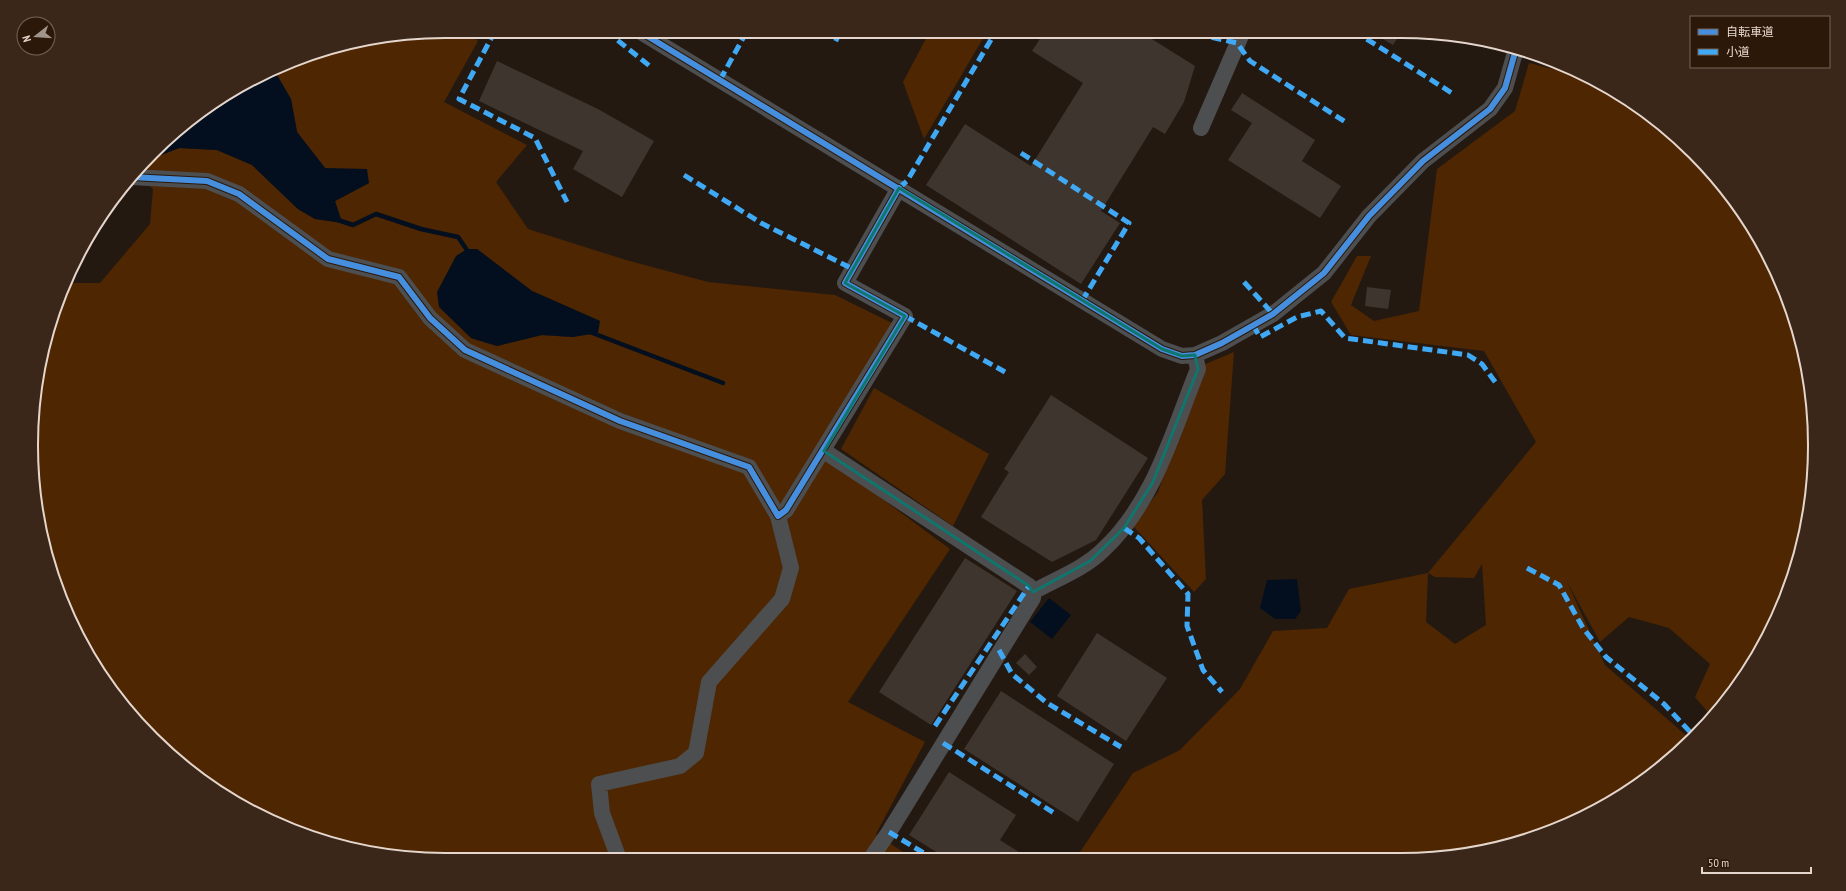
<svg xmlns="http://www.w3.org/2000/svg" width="1846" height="891" viewBox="0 0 1846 891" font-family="'PT Sans Narrow','Noto Sans JP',sans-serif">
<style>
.green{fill:#4e2602;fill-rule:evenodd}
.water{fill:#030f1e}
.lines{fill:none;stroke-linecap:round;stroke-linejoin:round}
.stream{stroke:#030f1e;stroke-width:4.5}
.building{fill:#3e352e}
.street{stroke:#4c4e4f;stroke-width:16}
.quiet{stroke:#3fa9f5;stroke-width:5;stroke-dasharray:10 5;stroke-linecap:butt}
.cycleway-casing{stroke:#2c1809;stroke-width:8}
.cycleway{stroke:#468fdf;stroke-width:6}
.marked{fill:none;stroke:#0f766e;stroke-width:3;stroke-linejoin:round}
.rim{fill:none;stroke:#e5d6cd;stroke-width:2}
</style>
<rect width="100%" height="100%" fill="#241911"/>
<!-- green -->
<path class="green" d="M 445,31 L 465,31 L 478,41 L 444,102 L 527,145 L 496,182 L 528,229 L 626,260 L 708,282 L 835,295 L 894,324 L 827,458 L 950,549 L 848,702 L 925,742 L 876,834 L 912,858 L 445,860 L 364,852 L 287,828 L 215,790 L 172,757 L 117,698 L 74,629 L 53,579 L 35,500 L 32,419 L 39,364 L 64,283 L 100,283 L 150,224 L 153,189 L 134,172 L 146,161 L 179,148 L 217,150 L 252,165 L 298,209 L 315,219 L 342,222 L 335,201 L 369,183 L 325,168 L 297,132 L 291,99 L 274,70 L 312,53 L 365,39 ZM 477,249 L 532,291 L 600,321 L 573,337 L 542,335 L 497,346 L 471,338 Z
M 930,31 L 979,31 L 985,35 L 924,139 L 903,82 Z
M 1529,63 L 1588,78 L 1631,101 L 1694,153 L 1745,215 L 1784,287 L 1807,365 L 1815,446 L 1807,527 L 1783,604 L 1729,698 L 1711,716 L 1695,697 L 1710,664 L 1669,628 L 1629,617 L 1600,642 L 1567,582 L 1605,665 L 1689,738 L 1653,774 L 1559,828 L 1455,856 L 1076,858 L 1133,773 L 1180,750 L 1240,689 L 1273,631 L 1327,628 L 1349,589 L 1428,573 L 1536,442 L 1484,351 L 1351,335 L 1331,302 L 1357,256 L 1371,256 L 1351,305 L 1374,321 L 1419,311 L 1437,169 L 1515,111 ZM 1482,564 L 1486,625 L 1455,644 L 1426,622 L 1428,573 L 1435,577 L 1474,578 Z
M 1234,352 L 1225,474 L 1202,500 L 1206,579 L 1194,592 L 1133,526 L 1158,492 L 1203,365 Z
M 874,388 L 989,454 L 953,526 L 841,449 Z"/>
<!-- water -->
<path class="water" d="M 274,70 L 291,99 L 297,132 L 325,168 L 367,169 L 369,183 L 335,201 L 342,223 L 315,219 L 298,209 L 252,165 L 217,150 L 179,148 L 146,161 L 193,117 L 238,86 Z
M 467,249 L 477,249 L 532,291 L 600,321 L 598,333 L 573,337 L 542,335 L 497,346 L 471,338 L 439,307 L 437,292 L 456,256 Z
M 1297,579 L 1301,611 L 1295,619 L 1275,619 L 1260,608 L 1267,580 Z
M 1049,598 L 1071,615 L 1052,639 L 1030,622 Z"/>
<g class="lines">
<!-- stream -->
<path class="stream" d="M 338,220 L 353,225 L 376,214 L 421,229 L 458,237 L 469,253
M 590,332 L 723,383"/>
</g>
<!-- building -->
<path class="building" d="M 1045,31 L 1139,31 L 1195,66 L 1184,102 L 1165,134 L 1153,127 L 1101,211 L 1120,223 L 1081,284 L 926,185 L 965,124 L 1031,166 L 1083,83 L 1032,51 Z
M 1369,31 L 1402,31 L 1393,45 Z
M 497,61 L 598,109 L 654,141 L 622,197 L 573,169 L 583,151 L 479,101 Z
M 1242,93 L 1315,140 L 1302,161 L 1341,186 L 1320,218 L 1228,160 L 1252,123 L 1231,110 Z
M 1367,287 L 1391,290 L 1388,309 L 1365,306 Z
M 1051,395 L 1148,458 L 1096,540 L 1052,562 L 981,517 L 1009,472 L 1004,469 Z
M 965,558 L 1017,591 L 931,725 L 879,692 Z
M 1097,633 L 1167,678 L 1126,741 L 1057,696 Z
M 1025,654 L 1037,667 L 1029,675 L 1016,663 Z
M 1001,691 L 1114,764 L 1078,822 L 964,749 Z
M 949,772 L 1016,815 L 1000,840 L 1028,858 L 946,858 L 909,835 Z"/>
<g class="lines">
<!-- street -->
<path class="street" d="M 639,31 L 1162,349 L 1182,356 L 1195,355 L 1222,343 L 1273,314 L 1324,273 L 1369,216 L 1423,161 L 1490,109 L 1505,88 L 1516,49
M 1201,128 L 1243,31
M 131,177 L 207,181 L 239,194 L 328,259 L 399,277 L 430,318 L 465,350 L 620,421 L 749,467 L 778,516 L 786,510 L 905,316 L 845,283 L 899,188
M 824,451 L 1029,586 L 1033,592 L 1033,598 L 889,832 L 871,858
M 1033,592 C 1056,579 1084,569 1103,550 C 1154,503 1173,431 1198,369 L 1195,355
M 619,859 L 602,813 L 599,784 L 680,766 L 696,753 L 709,682 L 782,599 L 791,568 L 778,516"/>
<!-- quiet -->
<path class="quiet" d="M 495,31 L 459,99 L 535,138 L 567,202
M 606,31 L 651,67
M 821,31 L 839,40
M 1354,31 L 1455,95
M 1197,34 L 1237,43 L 1250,61 L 1347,123
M 720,80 L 747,31
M 1021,153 L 1129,223 L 1082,301
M 684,175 L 761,223 L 853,269
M 899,188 L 907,181 L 992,38
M 1244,282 L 1273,314
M 905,316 L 1005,372
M 1253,325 L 1260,337 L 1297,317 L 1321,311 L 1345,338 L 1468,355 L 1482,364 L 1498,386
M 1124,528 L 1139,538 L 1188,594 L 1187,626 L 1203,670 L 1222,692
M 1527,568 L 1559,585 L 1583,628 L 1606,657 L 1664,704 L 1693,735
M 999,650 L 1012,674 L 1047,703 L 1121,747
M 935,726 L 1029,586
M 943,743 L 1054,813
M 889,832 L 932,858"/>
<defs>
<path id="cycleway" d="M 639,31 L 1162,349 L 1182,356 L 1195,355 L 1222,343 L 1273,314 L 1324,273 L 1369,216 L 1423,161 L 1490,109 L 1505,88 L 1516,49
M 131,177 L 207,181 L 239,194 L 328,259 L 399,277 L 430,318 L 465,350 L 620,421 L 749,467 L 778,516 L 786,510 L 905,316 L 845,283 L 899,188"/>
</defs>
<!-- cycleway casing -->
<use href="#cycleway" class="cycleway-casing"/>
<!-- cycleway -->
<use href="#cycleway" class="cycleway"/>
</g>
<!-- marked area -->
<path class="marked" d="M 899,188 L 1162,349 L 1182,356 L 1195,355 L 1198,369 L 1153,482 L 1124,528 L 1090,561 L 1033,592 L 1029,586 L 824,451 L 905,316 L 845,283 Z"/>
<!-- crop -->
<path d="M0 0H1846V891H0ZM445 38H1401A407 407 0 0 1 1808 445V446A407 407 0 0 1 1401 853H445A407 407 0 0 1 38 446V445A407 407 0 0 1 445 38Z" fill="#3b2719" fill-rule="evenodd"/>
<path class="rim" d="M445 38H1401A407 407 0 0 1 1808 445V446A407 407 0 0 1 1401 853H445A407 407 0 0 1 38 446V445A407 407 0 0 1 445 38Z"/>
<!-- legend -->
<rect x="1690" y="16" width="140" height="52" fill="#2c1809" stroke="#766457"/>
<rect x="1698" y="29" width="20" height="6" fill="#468fdf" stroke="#766457"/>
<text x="1726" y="36" font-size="12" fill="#e5d6cd">自転車道</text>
<rect x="1698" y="49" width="20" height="6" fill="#3fa9f5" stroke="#766457"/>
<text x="1726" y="56" font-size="12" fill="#e5d6cd">小道</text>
<!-- north arrow -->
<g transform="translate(36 36) rotate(253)"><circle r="19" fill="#2c1809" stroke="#766457"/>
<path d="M0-3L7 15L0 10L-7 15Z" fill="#a1948b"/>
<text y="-6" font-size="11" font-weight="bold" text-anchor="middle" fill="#e5d6cd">N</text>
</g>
<!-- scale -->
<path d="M1702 867v6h109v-6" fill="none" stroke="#e5d6cd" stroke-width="2"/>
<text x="1708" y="867" font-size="12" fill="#e5d6cd" stroke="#2c1809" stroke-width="3" paint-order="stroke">50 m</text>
</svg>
